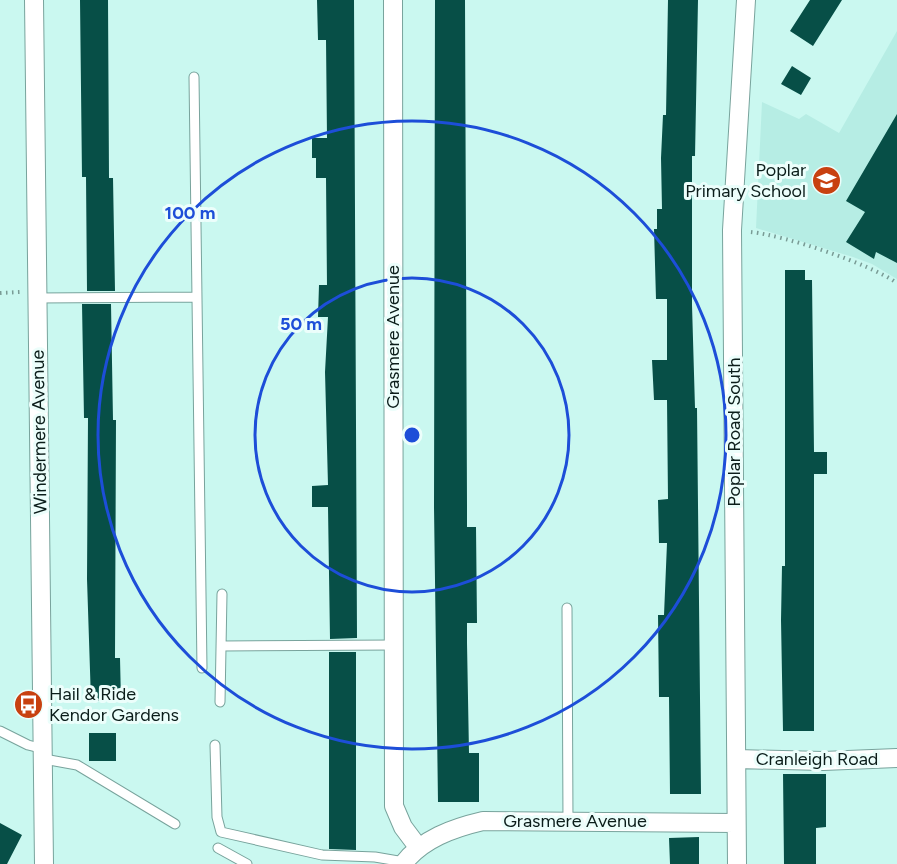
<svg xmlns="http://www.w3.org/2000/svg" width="897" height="864" viewBox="0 0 897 864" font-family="Figtree,sans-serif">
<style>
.built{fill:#b6ede4}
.building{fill:#074f47}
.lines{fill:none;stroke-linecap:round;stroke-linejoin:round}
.service-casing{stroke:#78a39c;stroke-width:11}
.minor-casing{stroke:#78a39c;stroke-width:20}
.path{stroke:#799b95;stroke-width:4;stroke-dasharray:1.5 4.5;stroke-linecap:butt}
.service{stroke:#fff;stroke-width:9}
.minor{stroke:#fff;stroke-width:18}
.ring{fill:none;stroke:#1d4ed8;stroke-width:3}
.labels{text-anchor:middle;stroke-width:6;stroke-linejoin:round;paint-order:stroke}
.poi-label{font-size:18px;fill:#0b1d1a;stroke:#ecfefb;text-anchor:end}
.street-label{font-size:18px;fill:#0b1d1a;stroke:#ecfefb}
.centre{fill:#1d4ed8;stroke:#ecfefb;stroke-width:3}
.ring-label{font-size:18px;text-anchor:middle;font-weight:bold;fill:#1d4ed8;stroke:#ecfefb;stroke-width:6;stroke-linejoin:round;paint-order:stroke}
</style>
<rect width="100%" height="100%" fill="#caf8f0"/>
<!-- built -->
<path class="built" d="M 897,31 L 897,279 L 872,264 L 853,257 L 756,228 L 762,102 L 799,119 L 806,114 L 839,133 Z"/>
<!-- building -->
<path class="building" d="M 80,0 L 108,0 L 109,178 L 113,178 L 115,291 L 87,291 L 86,177 L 82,177 Z
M 317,0 L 354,0 L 357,638 L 330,639 L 328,507 L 312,507 L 312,486 L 328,485 L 325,372 L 328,317 L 318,317 L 319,285 L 327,285 L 326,178 L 316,178 L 316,158 L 312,158 L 312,138 L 327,138 L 326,40 L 318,40 Z
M 435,0 L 465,0 L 467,507 L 467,527 L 476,527 L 477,623 L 467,623 L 467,643 L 469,753 L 479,753 L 479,802 L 438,802 L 434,507 Z
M 668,0 L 698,0 L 695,156 L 692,156 L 692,305 L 695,408 L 697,408 L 701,794 L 670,794 L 669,697 L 659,697 L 658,615 L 664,615 L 667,543 L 659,543 L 658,500 L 668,499 L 667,400 L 654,400 L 652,360 L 667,360 L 667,299 L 656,299 L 654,229 L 657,229 L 657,209 L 662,209 L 661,158 L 663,115 L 666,115 Z
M 810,0 L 842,0 L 813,46 L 790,31 Z
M 792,66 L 811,78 L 801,95 L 781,84 Z
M 897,114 L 897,263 L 876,252 L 874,259 L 846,242 L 865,212 L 846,201 Z
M 785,270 L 805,270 L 805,280 L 812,280 L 814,452 L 827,452 L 827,474 L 814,474 L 814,731 L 783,731 L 781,620 L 782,566 L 785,566 Z
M 82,304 L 111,304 L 113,420 L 116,420 L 115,658 L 120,658 L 121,701 L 91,701 L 87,579 L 88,418 L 84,418 Z
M 329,652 L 356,652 L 356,850 L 329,849 Z
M 89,733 L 116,733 L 116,761 L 89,761 Z
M 783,774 L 826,774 L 826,827 L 816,828 L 816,864 L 784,864 Z
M 0,823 L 22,835 L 7,864 L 0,864 Z
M 699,837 L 699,864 L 670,864 L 669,838 Z"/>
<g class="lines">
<defs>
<path id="service" d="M 194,77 L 202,668
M 37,298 L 197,297
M 567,608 L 568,821
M 222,646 L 395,645
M 220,702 L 222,594
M 0,731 L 28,745 L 44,749
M 215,745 L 217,817 L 221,832 L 322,855 L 375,857 L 404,862
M 44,759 L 77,765 L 175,824
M 218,848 L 247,864"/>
<path id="minor" d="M 34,0 L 44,864
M 393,0 L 394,806 L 403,827 L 418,847
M 737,759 L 823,761 L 897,758
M 403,864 C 422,839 453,828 483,821 L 736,823
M 737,864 L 732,230 L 746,0"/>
</defs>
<!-- service casing -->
<use href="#service" class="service-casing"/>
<!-- minor casing -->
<use href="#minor" class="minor-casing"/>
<!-- path -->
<path class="path" d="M 751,232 C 786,236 868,263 897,283
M 0,293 L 20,292"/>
<!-- service -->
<use href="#service" class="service"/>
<!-- minor -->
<use href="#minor" class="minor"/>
</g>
<!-- distance rings -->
<g class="ring">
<circle cx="412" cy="435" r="157"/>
<circle cx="412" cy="435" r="314"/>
</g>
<!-- icons -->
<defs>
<symbol id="school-disc" viewBox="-11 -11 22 22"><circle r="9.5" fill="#c84110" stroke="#ecfefb"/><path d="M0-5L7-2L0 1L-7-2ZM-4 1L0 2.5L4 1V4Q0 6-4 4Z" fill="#fff"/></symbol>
<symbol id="bus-disc" viewBox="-11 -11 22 22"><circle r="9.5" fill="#c84110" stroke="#ecfefb"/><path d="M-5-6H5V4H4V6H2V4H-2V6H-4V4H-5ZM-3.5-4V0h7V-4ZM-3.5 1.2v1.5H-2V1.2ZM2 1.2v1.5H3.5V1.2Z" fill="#fff"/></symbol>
</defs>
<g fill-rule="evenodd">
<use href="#school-disc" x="810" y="164" width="33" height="33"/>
<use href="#bus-disc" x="12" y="688" width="33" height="33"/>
</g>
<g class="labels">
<!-- poi labels -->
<g class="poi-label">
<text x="806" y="176">Poplar<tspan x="806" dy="21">Primary School</tspan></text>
<text x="49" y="700" text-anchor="start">Hail &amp; Ride<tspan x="49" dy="21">Kendor Gardens</tspan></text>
</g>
<!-- street labels -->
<g class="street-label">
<text transform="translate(393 337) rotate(-90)" y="6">Grasmere Avenue</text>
<text transform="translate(39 432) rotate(-91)" y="6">Windermere Avenue</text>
<text transform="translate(734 432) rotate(-90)" y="6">Poplar Road South</text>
<text x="817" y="765">Cranleigh Road</text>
<text x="575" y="827">Grasmere Avenue</text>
</g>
</g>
<circle cx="412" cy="435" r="9" class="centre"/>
<g class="ring-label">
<text x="190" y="219">100 m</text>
<text x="301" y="330">50 m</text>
</g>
</svg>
